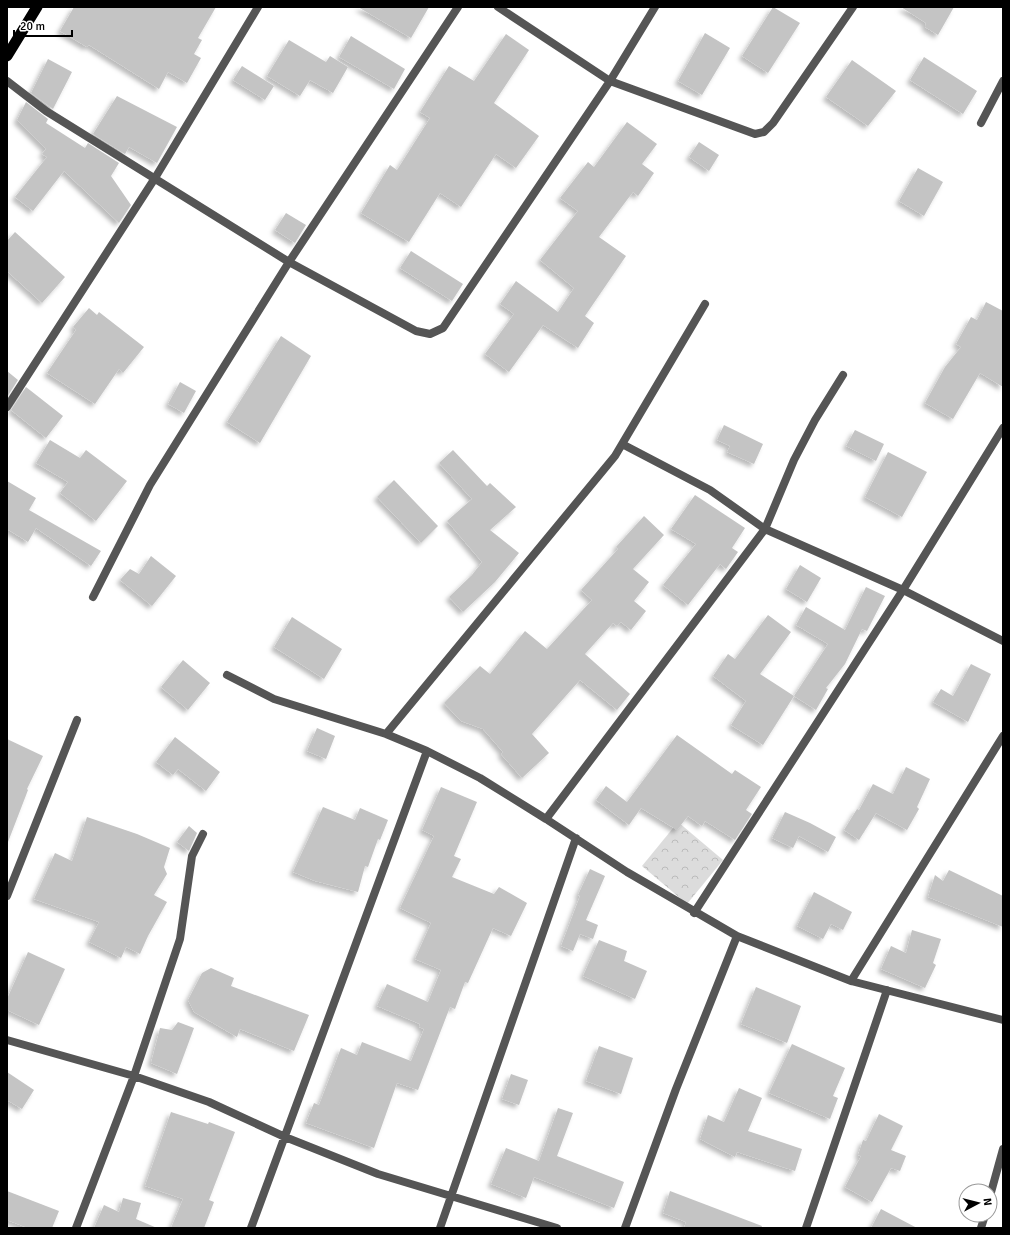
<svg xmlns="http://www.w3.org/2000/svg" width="1010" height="1235" viewBox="0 0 1010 1235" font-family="Signika,sans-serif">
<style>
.forest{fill:url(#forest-crowns)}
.building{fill:#c4c4c4;filter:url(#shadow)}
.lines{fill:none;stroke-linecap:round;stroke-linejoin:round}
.minor{stroke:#555;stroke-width:8}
.trunk{stroke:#000;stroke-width:11}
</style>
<defs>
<pattern id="forest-crowns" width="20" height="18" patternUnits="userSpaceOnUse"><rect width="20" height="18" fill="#dcdcdc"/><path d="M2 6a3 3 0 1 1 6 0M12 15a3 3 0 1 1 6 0" fill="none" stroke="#bbb"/></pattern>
<filter id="shadow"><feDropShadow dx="-3.5" dy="3.5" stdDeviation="2" flood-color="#0004"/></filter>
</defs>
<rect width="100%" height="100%" fill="#fff"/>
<!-- forest -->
<path class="forest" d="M 678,822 L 723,860 L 687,904 L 642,866 Z"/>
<!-- building -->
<path class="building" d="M 74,7 L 216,7 L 198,38 L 202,40 L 194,54 L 201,58 L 187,83 L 168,72 L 159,89 L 89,45 L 87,47 L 60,31 Z
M 358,7 L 429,7 L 411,38 Z
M 773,7 L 800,23 L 768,73 L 742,56 Z
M 901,7 L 954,7 L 938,35 L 925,27 L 926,23 Z
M 705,33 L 730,48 L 702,95 L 678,81 Z
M 506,34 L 529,50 L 494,103 L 539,136 L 516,168 L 496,154 L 461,207 L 440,193 L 409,242 L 361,213 L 390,165 L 397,170 L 430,118 L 420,112 L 449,66 L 474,81 Z
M 351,36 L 405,69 L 394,89 L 339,57 Z
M 289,40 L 326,62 L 330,56 L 348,67 L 333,93 L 310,80 L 300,96 L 267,76 Z
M 924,57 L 977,91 L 963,114 L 910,80 Z
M 48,59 L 72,72 L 53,109 L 31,93 Z
M 852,60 L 896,91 L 868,126 L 826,97 Z
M 242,66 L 274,86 L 265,100 L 233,80 Z
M 117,96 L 177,127 L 157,163 L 129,147 L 125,154 L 93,134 Z
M 26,102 L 48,119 L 46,123 L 85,148 L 88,143 L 119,163 L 111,176 L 131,205 L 119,223 L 64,171 L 33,211 L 15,197 L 47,157 L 42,154 L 46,149 L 17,120 Z
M 627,122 L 657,144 L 642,164 L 654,173 L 638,196 L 633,192 L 599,237 L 626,256 L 585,316 L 594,323 L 578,348 L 543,325 L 509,372 L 485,354 L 514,314 L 500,304 L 516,281 L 558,312 L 574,288 L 540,260 L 578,211 L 560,198 L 588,162 L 594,167 Z
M 699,142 L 719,155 L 709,171 L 689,157 Z
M 918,168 L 943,182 L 924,216 L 899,201 Z
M 286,213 L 306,225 L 295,243 L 275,230 Z
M 15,232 L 65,277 L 42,303 L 7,271 L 7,241 Z
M 411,251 L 463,284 L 452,301 L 400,268 Z
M 986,302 L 1003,311 L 1003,387 L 980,373 L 953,419 L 925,403 L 945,367 L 961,347 L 956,344 L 971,317 L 977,320 Z
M 89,308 L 97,315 L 99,312 L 144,347 L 123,373 L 119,369 L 95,404 L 47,373 L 76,330 L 73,327 Z
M 281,336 L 311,356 L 260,443 L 227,422 Z
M 7,371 L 18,380 L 7,397 Z
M 180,382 L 196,391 L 184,413 L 168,404 Z
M 26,387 L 63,416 L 46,438 L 11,410 Z
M 724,425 L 763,444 L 754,464 L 727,452 L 730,446 L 717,440 Z
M 855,430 L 884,444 L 876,461 L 846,446 Z
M 50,440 L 80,458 L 86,450 L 127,481 L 96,521 L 60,493 L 68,482 L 36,463 Z
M 453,450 L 487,486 L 490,483 L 516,507 L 490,530 L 519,553 L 495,582 L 463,612 L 449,597 L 472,575 L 482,562 L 447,521 L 472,499 L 439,463 Z
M 888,452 L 927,472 L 902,517 L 865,497 Z
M 394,480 L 438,526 L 421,543 L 377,497 Z
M 7,481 L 36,498 L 29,510 L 101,551 L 91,566 L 36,528 L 28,542 L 7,529 Z
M 695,495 L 745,528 L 732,548 L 738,552 L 726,569 L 720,564 L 688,605 L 663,585 L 696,544 L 671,529 Z
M 644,516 L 664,535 L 633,569 L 649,582 L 634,601 L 646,611 L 631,630 L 621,622 L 617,626 L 613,623 L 585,654 L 630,694 L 617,710 L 580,680 L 532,734 L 549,753 L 522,778 L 501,754 L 503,752 L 483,729 L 461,721 L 444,703 L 480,666 L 490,674 L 525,631 L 547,649 L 592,600 L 581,590 L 618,549 L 616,547 Z
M 151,556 L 176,576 L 152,606 L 120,580 L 130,569 L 139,574 Z
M 800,565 L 821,578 L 807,602 L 786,589 Z
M 866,587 L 885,596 L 867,631 L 862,629 L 845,664 L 826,688 L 828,689 L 816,710 L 794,696 L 828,644 L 796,625 L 806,607 L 845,630 Z
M 768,615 L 791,632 L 760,674 L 794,696 L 763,745 L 731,725 L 746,701 L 713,676 L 728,654 L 735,659 Z
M 292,617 L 342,649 L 324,679 L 274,647 Z
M 183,660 L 210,683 L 188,710 L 161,687 Z
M 971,664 L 991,674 L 968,722 L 933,702 L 941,689 L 953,696 Z
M 317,728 L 335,736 L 326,759 L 307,751 Z
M 677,735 L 732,774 L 735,770 L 761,787 L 746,810 L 752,814 L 735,840 L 705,821 L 702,826 L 688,816 L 677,830 L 641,808 L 629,825 L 596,800 L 606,786 L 627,802 Z
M 175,737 L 220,772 L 206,791 L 178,769 L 173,775 L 156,762 Z
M 7,739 L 43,756 L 27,789 L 28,790 L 8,842 Z
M 906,767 L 930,779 L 917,807 L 919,809 L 907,830 L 876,813 L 859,840 L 844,830 L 857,809 L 859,810 L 873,784 L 893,794 Z
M 441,787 L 477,802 L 454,856 L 461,859 L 452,877 L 494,894 L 499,887 L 527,903 L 511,936 L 493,928 L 468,983 L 465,982 L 455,1009 L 450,1007 L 418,1090 L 397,1083 L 374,1148 L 306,1123 L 314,1103 L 319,1105 L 341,1048 L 357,1055 L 362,1042 L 411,1061 L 424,1029 L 419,1027 L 420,1024 L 377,1006 L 387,984 L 428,1002 L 441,970 L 415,959 L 431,923 L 400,908 L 434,836 L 422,830 Z
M 323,807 L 355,820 L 360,808 L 388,820 L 380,840 L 378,839 L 368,867 L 365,866 L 358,892 L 315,881 L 293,872 Z
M 785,812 L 810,823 L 836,837 L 828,852 L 799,836 L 793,848 L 772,838 Z
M 87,817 L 137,834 L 170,848 L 164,867 L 167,874 L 154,895 L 167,902 L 148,936 L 140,954 L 126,947 L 121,958 L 89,942 L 99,922 L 34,899 L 55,853 L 72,861 Z
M 189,826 L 197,833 L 189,851 L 177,842 Z
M 590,869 L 605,876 L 586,920 L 598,925 L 593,939 L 580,934 L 573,951 L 561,946 L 580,896 L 578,895 Z
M 949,870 L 1003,896 L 1003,927 L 928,897 L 935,875 L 943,881 Z
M 814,892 L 852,912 L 843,930 L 831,924 L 823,939 L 797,926 Z
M 912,930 L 941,939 L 933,963 L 936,965 L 925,988 L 881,969 L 891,946 L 906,953 Z
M 599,940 L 627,951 L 624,961 L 647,971 L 635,999 L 583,976 Z
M 28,952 L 65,969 L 39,1025 L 7,1010 L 7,999 Z
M 211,968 L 234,978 L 231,986 L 309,1015 L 294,1051 L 240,1029 L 237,1037 L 194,1012 L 188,1000 L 202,973 Z
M 756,987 L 801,1006 L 787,1043 L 741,1024 Z
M 178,1022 L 194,1028 L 177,1074 L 151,1063 L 160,1028 L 172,1030 Z
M 792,1044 L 845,1068 L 833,1096 L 838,1098 L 830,1119 L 769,1093 Z
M 599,1046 L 633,1058 L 621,1094 L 586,1081 Z
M 7,1072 L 34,1090 L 22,1109 L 7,1100 Z
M 511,1074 L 528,1080 L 519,1105 L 502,1099 Z
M 739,1088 L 762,1098 L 748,1131 L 802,1149 L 795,1171 L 737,1152 L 735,1157 L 700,1139 L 708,1115 L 724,1122 Z
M 558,1108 L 573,1113 L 557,1156 L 624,1182 L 614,1208 L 534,1177 L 526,1198 L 491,1184 L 506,1148 L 539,1161 Z
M 171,1112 L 208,1124 L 209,1122 L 235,1132 L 209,1200 L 214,1202 L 204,1228 L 171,1228 L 183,1199 L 145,1186 Z
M 879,1114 L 903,1126 L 891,1150 L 906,1156 L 900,1171 L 891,1168 L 872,1202 L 845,1187 L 861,1156 L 858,1155 L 863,1140 L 866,1141 Z
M 7,1191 L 59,1211 L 52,1228 L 28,1228 L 7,1220 Z
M 670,1191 L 762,1226 L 761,1228 L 684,1228 L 686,1222 L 663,1213 Z
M 123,1198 L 141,1203 L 136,1219 L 157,1228 L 94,1228 L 104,1205 L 119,1212 Z
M 881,1209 L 917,1228 L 871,1228 Z"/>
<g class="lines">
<!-- minor -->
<path class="minor" d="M 498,7 L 610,81 L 755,134 L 764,132 L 773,123 L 853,7
M 7,81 L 46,111 L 289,262 L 416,331 L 430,334 L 443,328 L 610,81 L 655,7
M 981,123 L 1003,81
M 7,407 L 155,178 L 258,7
M 624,445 L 710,490 L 765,529 L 903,590 L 1003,641
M 93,597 L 150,485 L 289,262 L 458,7
M 227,675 L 274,699 L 386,734 L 427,751 L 480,778 L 546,819 L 627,872 L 737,936 L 851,981 L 1003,1020
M 386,734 L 615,456 L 705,304
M 546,819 L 765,529 L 794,460 L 815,420 L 843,375
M 7,896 L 77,720
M 694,913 L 903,590 L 1003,428
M 851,981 L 1003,736
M 7,1040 L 134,1076 L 209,1102 L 285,1137 L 378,1174 L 557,1228
M 990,1196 L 1003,1149
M 76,1228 L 134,1076 L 180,939 L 192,856 L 203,834
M 251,1228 L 427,751
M 440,1228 L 576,838
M 625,1228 L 676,1089 L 737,936
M 806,1228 L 887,990
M 981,1228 L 985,1215"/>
<!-- trunk -->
<path class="trunk" d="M 7,56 L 37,7"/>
</g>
<!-- border -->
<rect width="1010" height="1235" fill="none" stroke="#000000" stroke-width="16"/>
<!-- north arrow -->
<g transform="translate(978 1203) rotate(83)"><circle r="19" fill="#ffffff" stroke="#999999"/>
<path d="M0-3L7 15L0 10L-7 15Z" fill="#000000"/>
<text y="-6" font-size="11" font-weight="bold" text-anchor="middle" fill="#000000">N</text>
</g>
<!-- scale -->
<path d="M14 30v6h58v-6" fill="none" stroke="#000000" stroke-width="2"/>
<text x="20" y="30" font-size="12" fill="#000000" stroke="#ffffff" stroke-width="3" paint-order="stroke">20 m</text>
</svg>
